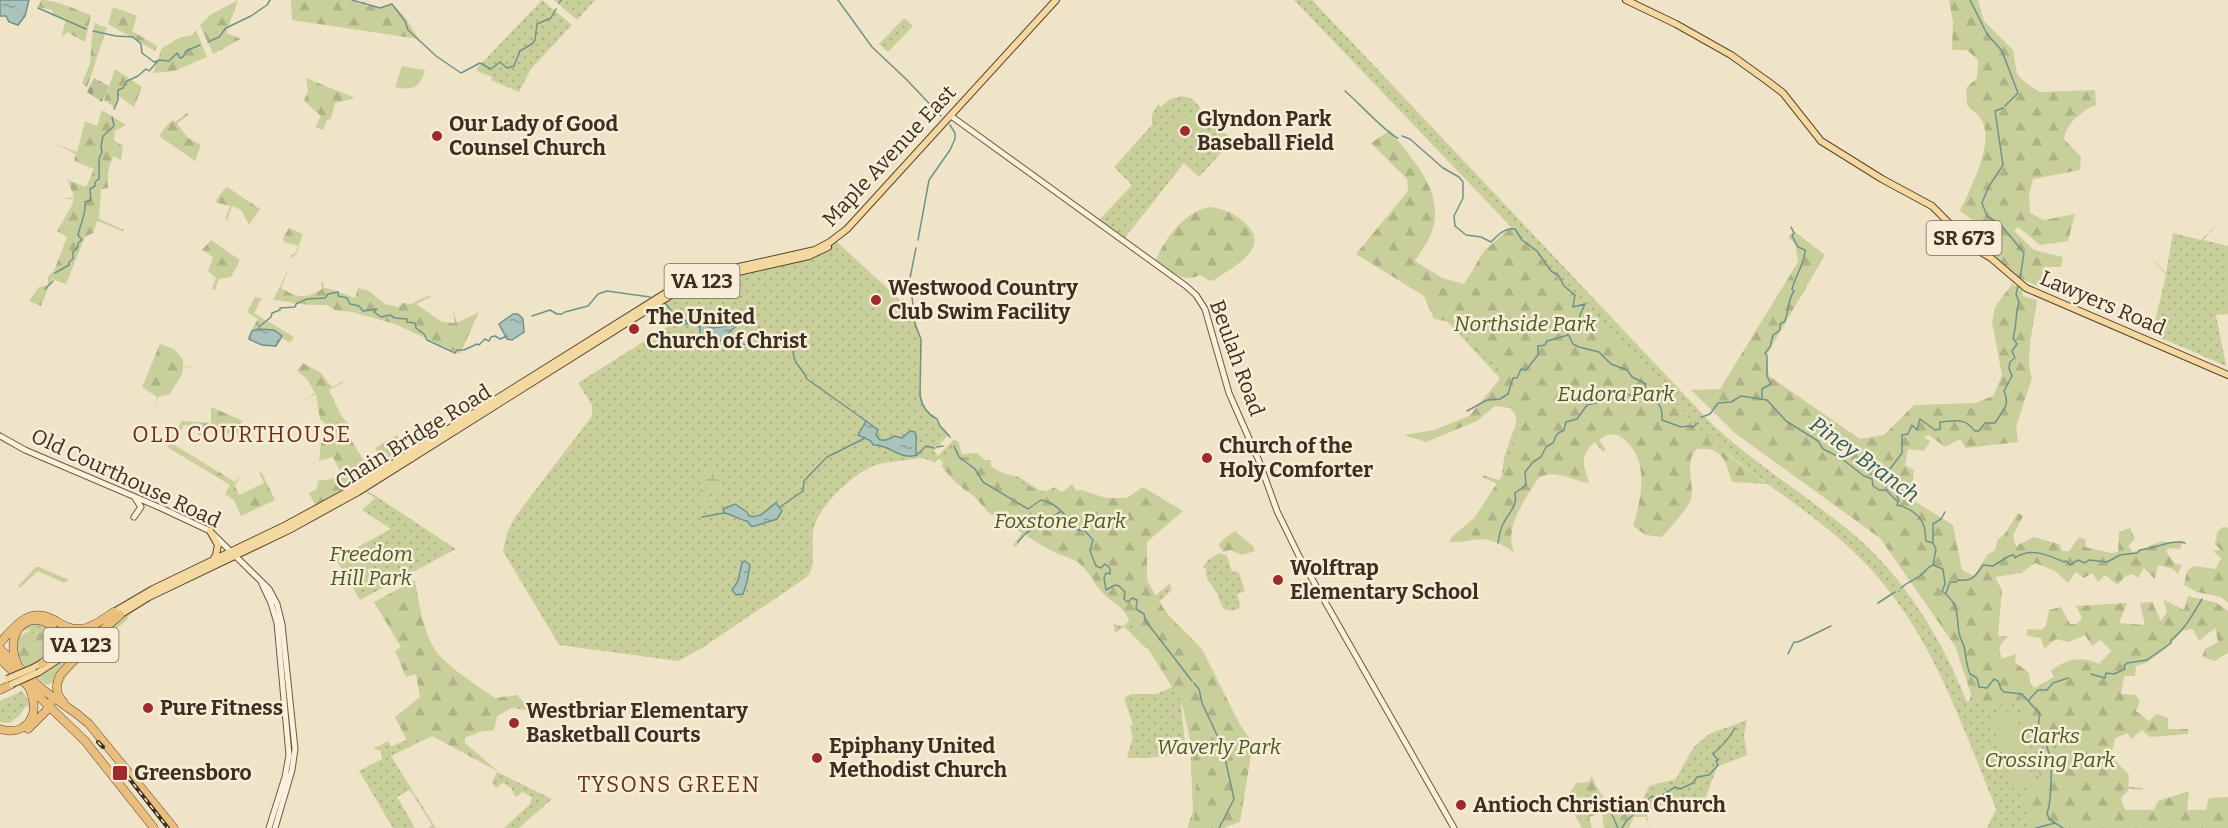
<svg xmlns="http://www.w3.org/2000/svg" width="2228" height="828" viewBox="0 0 2228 828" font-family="Bitter,serif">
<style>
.grass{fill:url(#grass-dots)}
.forest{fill:url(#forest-firs)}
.wetland{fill:url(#wetland-marsh)}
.cemetery{fill:url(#cemetery-stones)}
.garden{fill:#c9cf9b}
.water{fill:url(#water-ripples);stroke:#6f938a;stroke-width:1.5}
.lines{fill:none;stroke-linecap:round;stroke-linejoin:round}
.stream{stroke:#6f938a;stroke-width:1.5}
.secondary-casing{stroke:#6f573f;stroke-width:7}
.primary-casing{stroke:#5b4430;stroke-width:8}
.trunk-casing{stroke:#5b4430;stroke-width:9}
.secondary{stroke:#faf1dc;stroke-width:5}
.primary{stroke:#f3d9a0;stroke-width:6}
.trunk{stroke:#eabe7c;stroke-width:8}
.rail-casing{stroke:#3d2e20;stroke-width:4}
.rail{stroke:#f7eed8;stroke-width:1.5;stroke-dasharray:4.5;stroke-linecap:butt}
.primary-bridge-casing{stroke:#5b4430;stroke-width:8;stroke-linecap:butt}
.primary-bridge{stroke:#f3d9a0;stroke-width:6}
.poi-dot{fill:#9e2a2b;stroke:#f7eed8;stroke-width:2}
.labels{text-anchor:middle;stroke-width:5;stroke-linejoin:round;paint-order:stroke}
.shield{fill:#f7eed8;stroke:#756857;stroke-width:1.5}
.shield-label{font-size:20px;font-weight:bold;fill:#3d2e20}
.poi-label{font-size:21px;font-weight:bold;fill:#3d2e20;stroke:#f7eed8;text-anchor:start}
.street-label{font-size:21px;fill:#3d2e20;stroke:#f7eed8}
.park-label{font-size:21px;font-style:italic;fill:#4d5a26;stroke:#f7eed8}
.neighbourhood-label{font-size:22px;letter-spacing:1.5px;fill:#6b2e1e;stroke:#f7eed8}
.water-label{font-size:22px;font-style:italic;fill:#2f5d5a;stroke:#f7eed8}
</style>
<defs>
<pattern id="grass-dots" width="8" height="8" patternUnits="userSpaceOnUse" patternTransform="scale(1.5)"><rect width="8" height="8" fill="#c9cf9b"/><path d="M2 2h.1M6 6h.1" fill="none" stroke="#aeb285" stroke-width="1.8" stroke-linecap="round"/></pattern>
<pattern id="forest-firs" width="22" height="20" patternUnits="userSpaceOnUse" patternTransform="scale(1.5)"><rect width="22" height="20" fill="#c9cf9b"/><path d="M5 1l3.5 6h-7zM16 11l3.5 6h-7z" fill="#aeb285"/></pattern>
<pattern id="wetland-marsh" width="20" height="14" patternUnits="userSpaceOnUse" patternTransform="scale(1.5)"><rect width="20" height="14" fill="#c9cf9b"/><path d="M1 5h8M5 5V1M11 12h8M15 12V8" fill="none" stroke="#aeb285"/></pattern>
<pattern id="cemetery-stones" width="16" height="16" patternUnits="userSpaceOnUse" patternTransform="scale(1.5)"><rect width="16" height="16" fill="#bfc49a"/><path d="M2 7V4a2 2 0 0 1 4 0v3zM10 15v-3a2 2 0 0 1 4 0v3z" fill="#9ca07d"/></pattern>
<pattern id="water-ripples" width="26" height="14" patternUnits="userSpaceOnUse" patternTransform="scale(1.5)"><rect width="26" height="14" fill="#a9c4bc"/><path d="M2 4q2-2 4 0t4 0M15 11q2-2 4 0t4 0" fill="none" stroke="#8ba098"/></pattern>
</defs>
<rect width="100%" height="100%" fill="#f0e4c8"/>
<!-- grass -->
<path class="grass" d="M 542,0 L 572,25 L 531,69 L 519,92 L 491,80 L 492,77 L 477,71 L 478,67 Z
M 554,0 L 595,0 L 577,20 Z
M 1294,0 L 1312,0 L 1713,425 C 1754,463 1802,493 1846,528 C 1903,574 1940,635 1967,702 L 1969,701 L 1975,681 L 1998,636 L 2001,660 L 2035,688 L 2054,677 L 2051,671 C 2063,659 2085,657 2099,664 L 2119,644 L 2176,638 L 2148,662 L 2136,666 L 2124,676 L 2111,694 L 2136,695 L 2140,702 L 2129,724 L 2118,727 L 2110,760 L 2116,785 L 2143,788 L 2143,790 L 2117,788 L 2129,821 L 2200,828 L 1987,828 L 1996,809 C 1959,718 1928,622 1854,552 C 1810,510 1757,480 1711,440 L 1670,463 L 1612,432 L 1599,440 L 1606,450 L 1603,452 L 1595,442 L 1500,485 L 1482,477 L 1483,475 L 1501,481 L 1504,458 L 1523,403 L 1441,315 L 1516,232 Z
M 904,18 L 913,26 L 888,52 L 879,44 Z
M 1182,96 C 1197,98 1198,107 1207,117 C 1215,125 1224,133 1233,140 L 1199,177 L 1184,163 L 1124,239 L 1099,220 L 1132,185 L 1114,167 L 1152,125 L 1152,115 L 1158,104 L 1161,107 L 1170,99 Z
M 2217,224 L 2203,240 L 2228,246 L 2228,314 L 2216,315 L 2226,366 L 2152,334 L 2166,275 L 2148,254 L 2166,273 L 2173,233 L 2201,240 Z
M 836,241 L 913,312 L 922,343 L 920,383 L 923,406 L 949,434 L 934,451 L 938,456 L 954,439 L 959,443 L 962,454 L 977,453 L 985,460 L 991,460 L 991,467 L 997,472 L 1019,477 L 1039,490 L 1047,491 L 1055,487 L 1059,491 L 1063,492 L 1072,484 L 1146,604 L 1170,583 L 1172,590 L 1159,602 L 1214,678 L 1249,741 L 1232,823 L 1224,828 L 1187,828 L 1193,811 L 1189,716 L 1181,703 L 1186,753 L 1148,758 L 1127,758 L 1133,736 L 1132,735 L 1130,725 L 1133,725 L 1124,698 L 1131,694 L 1157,694 L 1172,687 L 1145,644 L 1139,641 L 1124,627 L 1115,633 L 1113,624 L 1123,626 L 1130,620 C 1126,615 1122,609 1118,605 C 1111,600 1105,597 1100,590 C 1090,578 1088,567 1074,558 C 1068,555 1062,556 1056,553 C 1045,547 1035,542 1025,534 L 1016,547 L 1013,545 L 1022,533 L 991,514 L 972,494 L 964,490 L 939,458 L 935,463 C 920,455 916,459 900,461 C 891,462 881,463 873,466 C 852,475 823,503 815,524 C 808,542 819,561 807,577 L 702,648 L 678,661 L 559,645 L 503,551 L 507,533 L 515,517 L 592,416 L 592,405 L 578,383 L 673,323 L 660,301 L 677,291 L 826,249 Z
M 368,491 L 456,549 L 360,600 L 336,559 L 391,529 L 362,510 L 375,498 L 366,493 Z
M 1220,553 L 1227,556 L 1232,572 L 1236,571 L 1239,573 L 1245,591 L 1236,595 L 1238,596 L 1240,608 C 1219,617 1222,600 1215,590 C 1210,583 1205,579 1206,569 L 1203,567 L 1208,560 Z
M 139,606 L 130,614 L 126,621 L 101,641 L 68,674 L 62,685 L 61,677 L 101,634 Z
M 31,623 L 48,625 L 57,641 L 47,637 L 43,633 L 25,633 L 30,631 L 29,629 L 21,632 L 23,628 Z
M 22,691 L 33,707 L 26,706 L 20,715 L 10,723 L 0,722 L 0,701 Z
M 395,717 L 432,736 L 391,756 L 436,828 L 428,828 L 432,825 L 410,790 L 397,797 L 415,828 L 393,828 L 359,771 L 382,759 L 381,751 L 373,749 L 388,741 L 391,746 L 407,740 Z
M 1747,720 L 1744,736 L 1747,755 L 1717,767 L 1699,815 L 1681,813 L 1682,806 L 1675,799 L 1649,811 L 1647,817 L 1649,828 L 1646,817 L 1634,817 L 1649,786 L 1676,779 L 1693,748 L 1709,734 Z
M 497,772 L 548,797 L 552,799 L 519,828 L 504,828 L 530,804 L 532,797 L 522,792 L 516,797 L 511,788 L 503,783 L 496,788 L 492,782 Z"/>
<!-- forest -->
<path class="forest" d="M 41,0 C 58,0 75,10 91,15 L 85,42 L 67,32 L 61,38 L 66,19 L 52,16 L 53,10 L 38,7 Z
M 238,0 L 226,33 L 241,39 L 213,54 L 200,25 L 210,15 Z
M 291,0 L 353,0 L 359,4 L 365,1 L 366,6 L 370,5 L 380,7 L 392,4 L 405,17 L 419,39 L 292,20 Z
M 1949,0 L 1978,0 L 1984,21 L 2013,50 L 2017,74 L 2027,84 L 2040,92 L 2095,90 L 2096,105 C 2082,111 2066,123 2064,139 L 2081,157 L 2080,170 L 2033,179 L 2029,195 L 2030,213 L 2044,220 L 2075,214 L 2068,241 L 2040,245 L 2018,227 L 2014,231 L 2034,250 L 2063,257 L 2061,267 L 2045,267 L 2039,287 L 2018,277 L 1988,250 L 1995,236 L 1960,211 C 1970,188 1997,140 1980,118 C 1977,113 1971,109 1967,105 L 1966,88 L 1977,78 L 1978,60 L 1967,50 L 1952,50 L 1953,22 Z
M 113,7 L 137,16 L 132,31 L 157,46 L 155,51 L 108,24 Z
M 95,22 L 101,26 L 107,27 L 87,88 L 82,83 L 90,63 L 92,37 Z
M 196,30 L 207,57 L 174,71 L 153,73 L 162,48 L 181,37 L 191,36 Z
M 115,69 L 142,87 L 134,107 L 119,96 L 114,107 L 104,100 Z
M 306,78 L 355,98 L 335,103 L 331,119 L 327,120 L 323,130 L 315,127 L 321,116 L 304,101 L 308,91 Z
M 102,110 L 126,125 L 115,131 L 114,140 L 123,146 L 121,160 L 113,156 L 108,172 L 108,188 L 101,189 L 99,219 L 124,230 L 123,231 L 97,221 L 93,233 L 85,237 L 66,284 L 52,279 L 41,306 L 29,301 L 39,287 L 48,285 L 48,276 L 54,271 L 67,237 L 57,231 L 71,207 L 74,199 L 61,199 L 74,197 L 68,180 L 86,187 L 94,169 L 74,161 L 76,154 L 55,144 L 77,152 L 85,121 L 97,126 Z
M 187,113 L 188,115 L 177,124 L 188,138 L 201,145 L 195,161 L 159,136 L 167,125 L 173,120 L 175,122 Z
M 1390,130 C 1409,156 1442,188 1434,224 C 1431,238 1422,249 1415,261 L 1442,278 L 1464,284 L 1484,251 L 1511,227 L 1693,422 L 1729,456 L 1767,484 L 1732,482 C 1725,461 1724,447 1697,449 C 1683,463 1695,482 1691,500 C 1690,505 1666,534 1661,537 L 1646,535 L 1633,526 C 1641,500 1649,465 1628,443 C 1625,440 1622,436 1617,435 C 1601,431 1582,450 1584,465 C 1585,471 1588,477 1589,483 C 1572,482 1555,467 1538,479 C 1524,501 1504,527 1514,552 C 1507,548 1500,543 1492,541 C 1478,536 1463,544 1449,542 L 1453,536 L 1474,518 L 1507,468 L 1517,423 L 1515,414 L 1510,408 L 1495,406 L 1477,421 L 1426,442 L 1404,435 L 1434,430 L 1469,416 L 1499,380 L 1498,365 L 1470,347 L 1470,332 L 1457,323 L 1434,319 L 1424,296 L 1356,254 L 1408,191 L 1407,179 L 1371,143 Z
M 227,187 L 260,209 L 249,225 L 241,210 L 232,206 L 227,220 L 225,219 L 230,206 L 215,202 L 224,189 Z
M 1210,207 C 1226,209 1236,214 1248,226 C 1270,250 1231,268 1214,280 L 1210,281 L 1200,275 C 1196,276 1193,278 1189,278 C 1178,278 1163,267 1156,260 C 1165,238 1185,211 1210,207 Z
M 289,228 L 303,234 L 296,254 L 291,258 L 290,256 L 295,253 L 298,246 L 284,242 L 283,238 Z
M 1794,231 L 1825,255 L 1766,356 L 1769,376 L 1860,439 L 1884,435 L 1914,405 L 1975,403 L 1993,396 L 2002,375 L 1992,322 L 1995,307 L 2012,284 L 2022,290 L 2023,296 L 2037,300 C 2035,320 2024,359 2032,378 L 2016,427 L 2018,442 L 1966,448 L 1960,439 L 1945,447 L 1929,435 L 1924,437 L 1930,441 L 1924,451 L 1908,449 L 1905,465 L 1914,470 L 1911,499 L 1953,525 L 1962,570 L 1974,576 L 1987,555 L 1995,550 L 1998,539 L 2004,535 L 2018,513 L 2023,516 L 2013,536 L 2016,546 L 2034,537 L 2059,544 L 2062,551 L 2069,551 L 2079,537 L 2086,540 L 2085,547 L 2111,553 L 2118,552 L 2119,532 L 2130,528 L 2135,539 L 2128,546 L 2133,552 L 2163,541 L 2172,543 L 2183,540 L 2180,549 L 2169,548 L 2166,551 L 2175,564 L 2182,565 L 2178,574 L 2173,569 L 2158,565 L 2155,579 L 2144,568 L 2138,578 L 2132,574 L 2124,577 L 2118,585 L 2105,575 L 2098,582 L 2092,573 L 2084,578 L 2076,572 L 2068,583 L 2055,571 L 2035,563 L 2021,573 L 1995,577 L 2002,590 L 1998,636 L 2008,636 L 1999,647 L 2001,659 L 2016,654 L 2015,662 L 2029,673 L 2031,687 L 2035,688 L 2054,677 C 2060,657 2083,656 2099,664 L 2112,651 L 2100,640 L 2092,646 L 2085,635 L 2068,642 L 2056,639 L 2044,649 L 2041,638 L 2027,636 L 2027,629 L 2041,630 L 2046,626 L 2049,610 L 2061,607 L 2070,624 L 2077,624 L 2082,618 L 2076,606 L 2127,603 L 2119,623 L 2145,625 L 2140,603 L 2152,602 L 2161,621 L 2167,612 L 2163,599 L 2184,610 L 2188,596 L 2217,603 L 2228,611 L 2228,654 L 2227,653 L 2215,661 L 2202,657 L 2205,649 L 2218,642 L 2215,628 L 2199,641 L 2193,629 L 2181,631 C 2170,647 2155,659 2136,666 L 2135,676 L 2124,676 L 2121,694 L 2131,695 L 2136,711 L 2149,721 L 2157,714 L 2168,718 L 2168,729 L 2188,729 L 2188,734 L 2150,737 L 2142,730 L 2131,739 L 2128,733 L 2115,738 L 2107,752 L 2129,775 L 2128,791 L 2121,798 L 2125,810 L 2154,810 L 2158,801 L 2189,791 L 2187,810 L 2206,810 L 2209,798 L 2228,797 L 2228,828 L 2035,828 L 2020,802 L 2035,792 L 2040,774 L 2031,755 L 2061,755 L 2056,741 L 2034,748 C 2024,732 2018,719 2024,700 L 2020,697 L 2014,704 L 1985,707 L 1971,694 L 1955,646 L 1880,538 L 1736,434 L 1691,390 L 1720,389 L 1798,262 L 1795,244 L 1788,237 Z
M 211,240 L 240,260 L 231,277 L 219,279 L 215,290 L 212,289 L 216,278 L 208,271 L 213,257 L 202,250 Z
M 286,269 L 287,274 L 281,288 C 296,297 305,300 322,289 L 321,282 L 323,282 L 324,288 C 336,289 344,295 355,298 L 358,288 L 369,291 L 385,304 L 398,307 L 403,303 L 411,304 L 430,295 L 431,297 L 416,304 L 442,322 L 455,323 L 452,307 L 457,323 L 479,312 L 460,354 L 395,324 L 352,312 L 335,310 L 327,305 L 310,305 L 273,300 L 286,274 Z
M 255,297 L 262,298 L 254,313 L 294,337 L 290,343 L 280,337 L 274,347 L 254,342 L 247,338 L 258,319 L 247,312 Z
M 160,344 L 174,349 L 183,359 L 183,366 L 198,368 L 183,367 L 182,374 L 170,394 L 158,397 L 155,410 L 157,397 L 142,387 Z
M 303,363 L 321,373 L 332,387 L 343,381 L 344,382 L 329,390 L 342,417 L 350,425 L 344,429 L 372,473 L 315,505 L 309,493 L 317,489 L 318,481 L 331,479 L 342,475 L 333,457 L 319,461 L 321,443 L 337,433 L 320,419 L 316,394 L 304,400 L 315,393 L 307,379 L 297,371 Z
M 211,407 L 243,421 L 240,426 L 245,436 L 240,439 L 235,430 L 222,437 L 212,427 L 202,435 L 198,435 L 198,426 L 184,425 L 173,444 L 235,482 L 241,474 L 235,486 L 239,495 L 264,483 L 259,472 L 262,473 L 275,500 L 241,516 L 234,500 L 225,494 L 230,485 L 167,447 L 182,421 L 211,423 Z
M 397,435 L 407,452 L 386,465 L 375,448 Z
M 951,456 L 976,458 L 1019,482 L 1038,490 L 1058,493 L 1081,490 L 1106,498 L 1127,498 L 1143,487 L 1183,511 L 1147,542 L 1147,580 L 1166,613 L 1202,649 L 1240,725 L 1253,743 L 1240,822 L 1223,828 L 1193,828 L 1197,793 L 1192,749 L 1182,703 L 1154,654 L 1140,643 L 1125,612 L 1078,562 L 1055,552 L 1030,536 L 1006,525 L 988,512 L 976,498 L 955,482 L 941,466 Z
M 2223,527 L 2228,528 L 2228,603 L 2221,597 L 2197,592 L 2184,585 L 2187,571 L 2193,566 L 2216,569 L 2221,558 L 2213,551 L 2221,550 L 2215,544 L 2217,532 Z
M 1235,531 L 1254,547 L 1255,551 L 1242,555 L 1231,550 L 1223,552 L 1219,546 L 1220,542 Z
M 36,567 L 39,567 L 69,580 L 64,583 L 38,571 L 20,588 L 18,586 Z
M 415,580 C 419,603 422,627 434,648 C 442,663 479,687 495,698 L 517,695 L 532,711 L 512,708 L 497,716 L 494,730 L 479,732 L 465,738 L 465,743 L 499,772 L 432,736 L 407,740 L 395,717 L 420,697 L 416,674 L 406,677 L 395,651 L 401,647 L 374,602 Z
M 25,633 L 43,633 L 47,637 L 55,640 L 56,647 L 37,664 L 28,668 C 17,659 13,647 17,634 L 21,636 Z
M 67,658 L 69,660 L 55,682 L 46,685 L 36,676 Z
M 1592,776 C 1600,797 1607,804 1630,806 L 1634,817 L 1629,828 L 1604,828 L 1602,813 L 1589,817 L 1592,828 L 1582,828 L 1566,799 L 1576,783 L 1589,782 Z"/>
<!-- wetland -->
<path class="wetland" d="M 716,465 L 719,467 L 722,483 L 719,489 L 707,494 L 709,504 L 702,507 L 699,502 C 698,490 705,468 716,465 Z"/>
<!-- cemetery -->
<path class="cemetery" d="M 94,78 L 109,86 L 102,102 L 87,92 Z"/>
<!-- garden -->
<path class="garden" d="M 402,66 L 425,70 C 420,88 413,91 395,87 Z
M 1184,116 L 1200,127 L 1183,142 L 1168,124 L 1177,117 Z
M 863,290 L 891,296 L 888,311 L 860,305 Z
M 2011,710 L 2024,749 L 2003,756 L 1990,718 Z
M 2024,755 L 2034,783 L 2014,790 L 2004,762 Z"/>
<!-- water -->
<path class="water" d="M 0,0 L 29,0 L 25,16 L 18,25 L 9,22 L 6,16 L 0,16 Z
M 513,314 L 518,314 L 523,319 L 524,332 L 512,340 L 507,339 L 499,324 Z
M 683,318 L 688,323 L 695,323 L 713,328 L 734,325 L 736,326 L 718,343 L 713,344 L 700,334 L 700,327 L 694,324 L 685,324 Z
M 258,329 L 274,330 L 282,336 L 276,346 L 262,345 L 249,339 L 252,331 Z
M 866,421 L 878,430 L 876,435 L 880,440 L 886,440 L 895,436 L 902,438 L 910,431 L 915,432 C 919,440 913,449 917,455 C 900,461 890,444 873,445 L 871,441 L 858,435 Z
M 776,503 L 782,511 L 777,519 L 755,526 L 751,526 L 747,521 C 742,521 732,514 724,513 L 723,509 L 735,504 L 747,512 L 749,516 C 762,519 766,509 776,503 Z
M 745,561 L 750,565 L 747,582 L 743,594 L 736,595 L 732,590 L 738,581 L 742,563 Z"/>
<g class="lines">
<!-- stream -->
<path class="stream" d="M 352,0 L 380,8 L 392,4 L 405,21 L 408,30 L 436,56 L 461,73 L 480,63 L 491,69 L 500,62 L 507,68 L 514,66 L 520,51 L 532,44 L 535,40 L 537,24 L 551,18 L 556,9
M 838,0 L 872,47 L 907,80 L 941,116
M 1970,0 L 1987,34 L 2002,51 L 2018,93 L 2005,106
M 559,3 L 561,0
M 38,8 L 86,29
M 93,31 L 116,36 L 133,37 L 141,44 L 142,53 L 154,62 L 160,60 L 169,61 L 177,53 L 180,58 L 183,57 L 186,51 L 200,45
M 208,42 L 219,37 L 226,28 L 251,16 L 267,5 L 270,0
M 1345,91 C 1356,100 1389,136 1398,138
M 2003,108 L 1995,111 L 2003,165 L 1988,188 L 1982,203 L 1987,216 L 2001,225 L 2024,253 L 2020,279
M 114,109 L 118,100 L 118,90 L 123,88 L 127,81 L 138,76 L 146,69 L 149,71 L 157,62
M 1402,136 L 1410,139 L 1443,168 L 1459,177 L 1463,182 L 1463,198 L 1454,216 L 1455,226 L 1466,235 L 1481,237 L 1491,242 C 1497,236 1505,227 1515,229 L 1522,240 L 1537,251 L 1551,271 L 1559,276 L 1564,286 L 1575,295 L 1573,307 L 1585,304 L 1580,315 L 1578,326 L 1567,332 L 1573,344 L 1579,347 L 1599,352 L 1611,364 L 1627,370 L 1632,377 L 1646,384 C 1639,408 1664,390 1662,420 L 1681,427 L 1689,426 L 1693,427 L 1698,423
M 918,240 L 929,180 L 950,150 L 955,139 L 955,133 L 950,125
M 916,248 L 910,278 L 915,324 L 921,339 L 920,396 C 922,406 927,414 937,419 L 940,426 L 950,437
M 55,273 L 69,265 L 69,262 L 73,259 L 73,252 L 78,247 L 78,243 L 82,240 L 78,235 C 80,225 87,211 85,202 L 91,200 L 90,189 L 95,186 L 95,182 L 99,179 L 99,159 L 102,152 L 101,147 L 103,136 L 114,126 L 112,117
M 45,289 L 53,281
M 665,303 L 675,315 L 683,319
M 532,316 L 550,310 L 557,314 L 562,314 L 565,312 L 588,306 L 598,294 L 607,291 L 650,297
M 259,327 L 271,317 L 272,313 L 280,310 L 280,308 L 295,307 L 296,304 L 307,299 L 325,298 L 328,294 L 338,292 L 338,296 L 347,298 L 350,304 L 359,306 L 363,311 L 377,309 L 374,312 L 381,317 L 390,315 L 395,318 L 407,319 L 407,322 L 415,323 L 416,328 L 424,334 L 427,340 L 455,353 L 457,350 L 464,350 L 477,344 L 479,345 L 485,339 L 489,341 L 491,337 L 495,336 L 500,339 L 507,336
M 784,343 L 793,348 C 793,366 801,365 807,379 L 866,421
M 725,344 L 729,347 L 741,344 L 752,345
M 1762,399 L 1762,389 L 1771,384 L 1767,376 L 1767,356 L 1765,353 L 1770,347 L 1773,335 L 1780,330 L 1780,324 L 1784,322 C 1789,314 1787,300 1794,291 L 1792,289 C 1795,277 1806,260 1805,250 L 1798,247 L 1792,236 L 1794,233 L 1791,227
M 1467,411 L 1487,400 L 1500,399 L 1508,394 L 1513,378 L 1517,378 L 1521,369 L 1526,370 L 1538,355 L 1538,346 L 1545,345 L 1547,341 L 1568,335
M 1702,417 L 1710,414 L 1718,403 L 1731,402 L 1741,396 L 1767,400 L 1786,421 L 1818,441 L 1823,449 L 1841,458 L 1864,476 L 1872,479 L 1873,486 L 1879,490 L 1886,490 L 1898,502 L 1897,505 C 1909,507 1924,517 1925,531 C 1926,534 1925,537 1926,541 L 1933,543 L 1936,549 L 1933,565 L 1943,569 L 1945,584 L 1942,591 C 1960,605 1956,613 1959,633 C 1960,638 1962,641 1964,646 C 1966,656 1966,664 1970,674 L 1977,678 L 1979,687 L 1987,688 L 1994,679 L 1998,681 L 2001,689 L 2004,692 L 2022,694 L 2040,714 C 2035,736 2044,734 2049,753 C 2053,763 2051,804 2047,813 L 2049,819 L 2063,828
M 954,446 L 959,457 L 975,469 L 983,482 L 1028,509 L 1041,500 C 1055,502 1068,516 1074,529 L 1085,531 L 1093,540 L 1090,551 L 1096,566 L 1101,568 L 1105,564 L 1110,568 L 1110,574 L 1106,573 L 1104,578 L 1106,590 L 1115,585 L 1119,586 L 1125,592 L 1124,599 L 1128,602 L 1132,598 L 1137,600 L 1136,609 L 1144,614 L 1145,620 L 1192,681
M 937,447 L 943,446
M 918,454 L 926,446 L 934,448
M 1899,501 L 1896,494 L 1899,486 L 1897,484 L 1892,485 L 1889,481 L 1887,473 L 1902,453 L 1902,435 L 1908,434 L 1912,425 L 1917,430 L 1920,419 L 1935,430 L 1940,429 L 1940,422 C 1956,421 1964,417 1975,431 L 1979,431 L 1985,423 L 1995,423 C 2002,411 2011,406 2004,391 L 2012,376 L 2009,368 L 2010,362 L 2015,358 L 2012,351 L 2017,344 L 2013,338 C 2017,326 2015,314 2019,302 L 2016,294 L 2018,286
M 780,507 L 803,491 L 804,481 L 827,457 L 865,438
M 702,517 L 724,513
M 1018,542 L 1026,533 L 1060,512
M 1498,543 C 1499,537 1500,530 1503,524 C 1508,513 1518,507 1515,493 L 1526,485 L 1525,472 L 1533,462 L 1541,457 L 1546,447 L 1553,443 L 1557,434 L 1564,430 L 1566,422 L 1577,419 L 1587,405 L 1597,403 L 1597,393 L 1599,392 L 1613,398 L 1615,393 L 1624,392 C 1630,397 1636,397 1644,393
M 1933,543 L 1933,524 L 1941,519 L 1945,512
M 1901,588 C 1907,582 1917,579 1922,574 C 1927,570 1927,567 1933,565
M 1946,593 L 1950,582 L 1956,582 L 1959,580 C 1973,582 1976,575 1983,565 L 1993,566 L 2009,556 L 2014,555 L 2015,558 C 2031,547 2048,555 2064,562 L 2066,561 L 2070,565 L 2078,560 L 2085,563 L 2089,560 L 2107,562 L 2120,555 L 2137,553 L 2140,550 C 2155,549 2171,539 2185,543
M 1878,603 L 1895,592
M 1788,654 L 1794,642 L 1798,642 L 1831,626
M 2091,674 L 2105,678 L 2106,673 L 2114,674 L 2125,669 L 2124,666 L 2127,663 L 2147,660 L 2171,643 L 2171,640 C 2184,631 2193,614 2202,599
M 1194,683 L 1199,689 L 1202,703 L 1224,750 L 1224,755
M 2029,700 L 2038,690 L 2047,690 L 2053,683 L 2068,678
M 1576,804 L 1587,799 L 1606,801 L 1618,828
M 1219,828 L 1234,799 L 1225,758
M 1622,828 L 1627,820 L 1647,804 L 1648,799 L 1652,796 L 1656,799 L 1675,787 L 1680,789 L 1693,783 L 1697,777 L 1709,775 L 1718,765 L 1716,761 L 1718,760 L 1713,754 C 1721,747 1729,739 1735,728
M 2036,828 L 2055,823"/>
<defs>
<path id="secondary" d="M 951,116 L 1186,286 L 1196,295 L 1205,309 L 1229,393 L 1259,461 L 1277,511 L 1299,556 L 1454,828
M 0,436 L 25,450 L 161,508 L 210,531 L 269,589 L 277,604 L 282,624 L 295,749 L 292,770 L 275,828
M 134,517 L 141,507 L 135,498
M 262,584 L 271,603 L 277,623 L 289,755 L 285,777 L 269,828"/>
<path id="primary" d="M 1626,0 L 1676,24 L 1731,55 L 1770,83 L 1783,93 L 1821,141 L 1882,179 L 1932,206 L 1974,248 L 1991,258 L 2026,288 L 2228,375
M 210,531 L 218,545 L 216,555 L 213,560
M 112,613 L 153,589 L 286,525 L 354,488 L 680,284 L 703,275 L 815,250 L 830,242 L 847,229 L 1056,0
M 118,616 L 149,597 L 289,530 L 358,492 L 679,290 L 712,278 L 809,256 L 828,247
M 33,668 L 61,652 L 95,627
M 39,672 L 76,648 L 95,633"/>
<path id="trunk" d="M 0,643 C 15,626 29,606 54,620 C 63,625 70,630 81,629 C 93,628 104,618 114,612
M 0,649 L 43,690 L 77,714 L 89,724 L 174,828
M 0,659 L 85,741 L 154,828
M 18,665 C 4,638 23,608 51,625 L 58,639 L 55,651 L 42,664
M 0,690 L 12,684
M 64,703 C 56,694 55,686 60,675 L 98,634 L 120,615
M 0,729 C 27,737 41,714 30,690
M 28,729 L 46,711 L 51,702"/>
</defs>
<!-- secondary casing -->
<use href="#secondary" class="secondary-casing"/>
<!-- primary casing -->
<use href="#primary" class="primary-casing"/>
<!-- trunk casing -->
<use href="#trunk" class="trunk-casing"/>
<!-- secondary -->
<use href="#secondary" class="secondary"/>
<!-- primary -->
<use href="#primary" class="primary"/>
<!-- trunk -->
<use href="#trunk" class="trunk"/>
<defs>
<path id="rail" d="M 98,742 L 103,747
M 128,777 L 168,828"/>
</defs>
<!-- rail casing -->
<use href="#rail" class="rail-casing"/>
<!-- rail -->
<use href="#rail" class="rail"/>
<defs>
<path id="primary-bridge" d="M 7,679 L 33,668
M 12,684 L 39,672"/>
</defs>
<!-- primary-bridge casing -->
<use href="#primary-bridge" class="primary-bridge-casing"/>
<!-- primary-bridge -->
<use href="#primary-bridge" class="primary-bridge"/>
</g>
<!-- markers -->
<g class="poi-dot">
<circle cx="1185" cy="131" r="6"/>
<circle cx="437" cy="136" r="6"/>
<circle cx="876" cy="300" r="6"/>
<circle cx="634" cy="329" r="6"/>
<circle cx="1207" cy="458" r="6"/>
<circle cx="1278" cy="580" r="6"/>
<circle cx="148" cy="708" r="6"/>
<circle cx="514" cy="723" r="6"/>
<circle cx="817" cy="758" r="6"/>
<rect x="112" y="765" width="16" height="16" rx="3"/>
<circle cx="1461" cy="805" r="6"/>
</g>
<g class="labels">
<!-- shield labels -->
<g class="shield">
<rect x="1926.5" y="221" width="75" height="34" rx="4.5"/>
<rect x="664.5" y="264" width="75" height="34" rx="4.5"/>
<rect x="43.5" y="628" width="75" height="34" rx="4.5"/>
</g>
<g class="shield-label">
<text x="1964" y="245">SR 673</text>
<text x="702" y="288">VA 123</text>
<text x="81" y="652">VA 123</text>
</g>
<!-- poi labels -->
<g class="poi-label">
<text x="1197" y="126">Glyndon Park<tspan x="1197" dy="24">Baseball Field</tspan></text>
<text x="449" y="131">Our Lady of Good<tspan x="449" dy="24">Counsel Church</tspan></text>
<text x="888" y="295">Westwood Country<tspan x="888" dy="24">Club Swim Facility</tspan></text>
<text x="646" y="324">The United<tspan x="646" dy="24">Church of Christ</tspan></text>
<text x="1219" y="453">Church of the<tspan x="1219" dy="24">Holy Comforter</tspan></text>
<text x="1290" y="575">Wolftrap<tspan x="1290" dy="24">Elementary School</tspan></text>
<text x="160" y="715">Pure Fitness</text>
<text x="526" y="718">Westbriar Elementary<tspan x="526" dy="24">Basketball Courts</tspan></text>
<text x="829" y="753">Epiphany United<tspan x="829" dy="24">Methodist Church</tspan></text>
<text x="134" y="780">Greensboro</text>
<text x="1473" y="812">Antioch Christian Church</text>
</g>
<!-- street labels -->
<g class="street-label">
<text transform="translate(889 156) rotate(-47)" y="7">Maple Avenue East</text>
<text transform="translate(2103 303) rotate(23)" y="7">Lawyers Road</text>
<text transform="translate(1237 358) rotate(70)" y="7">Beulah Road</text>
<text transform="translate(413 437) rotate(-32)" y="7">Chain Bridge Road</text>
<text transform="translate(126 478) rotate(25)" y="7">Old Courthouse Road</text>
</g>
<!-- park labels -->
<g class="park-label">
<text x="1525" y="331">Northside Park</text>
<text x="1616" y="401">Eudora Park</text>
<text x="1060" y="528">Foxstone Park</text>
<text x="371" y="561">Freedom<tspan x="371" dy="24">Hill Park</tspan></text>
<text x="2050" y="743">Clarks<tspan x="2050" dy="24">Crossing Park</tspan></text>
<text x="1219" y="754">Waverly Park</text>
</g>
<!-- neighbourhood labels -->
<g class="neighbourhood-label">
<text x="242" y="442">OLD COURTHOUSE</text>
<text x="669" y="792">TYSONS GREEN</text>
</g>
<!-- water labels -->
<g class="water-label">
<text transform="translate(1865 459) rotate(36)" y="8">Piney Branch</text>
</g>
</g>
</svg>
